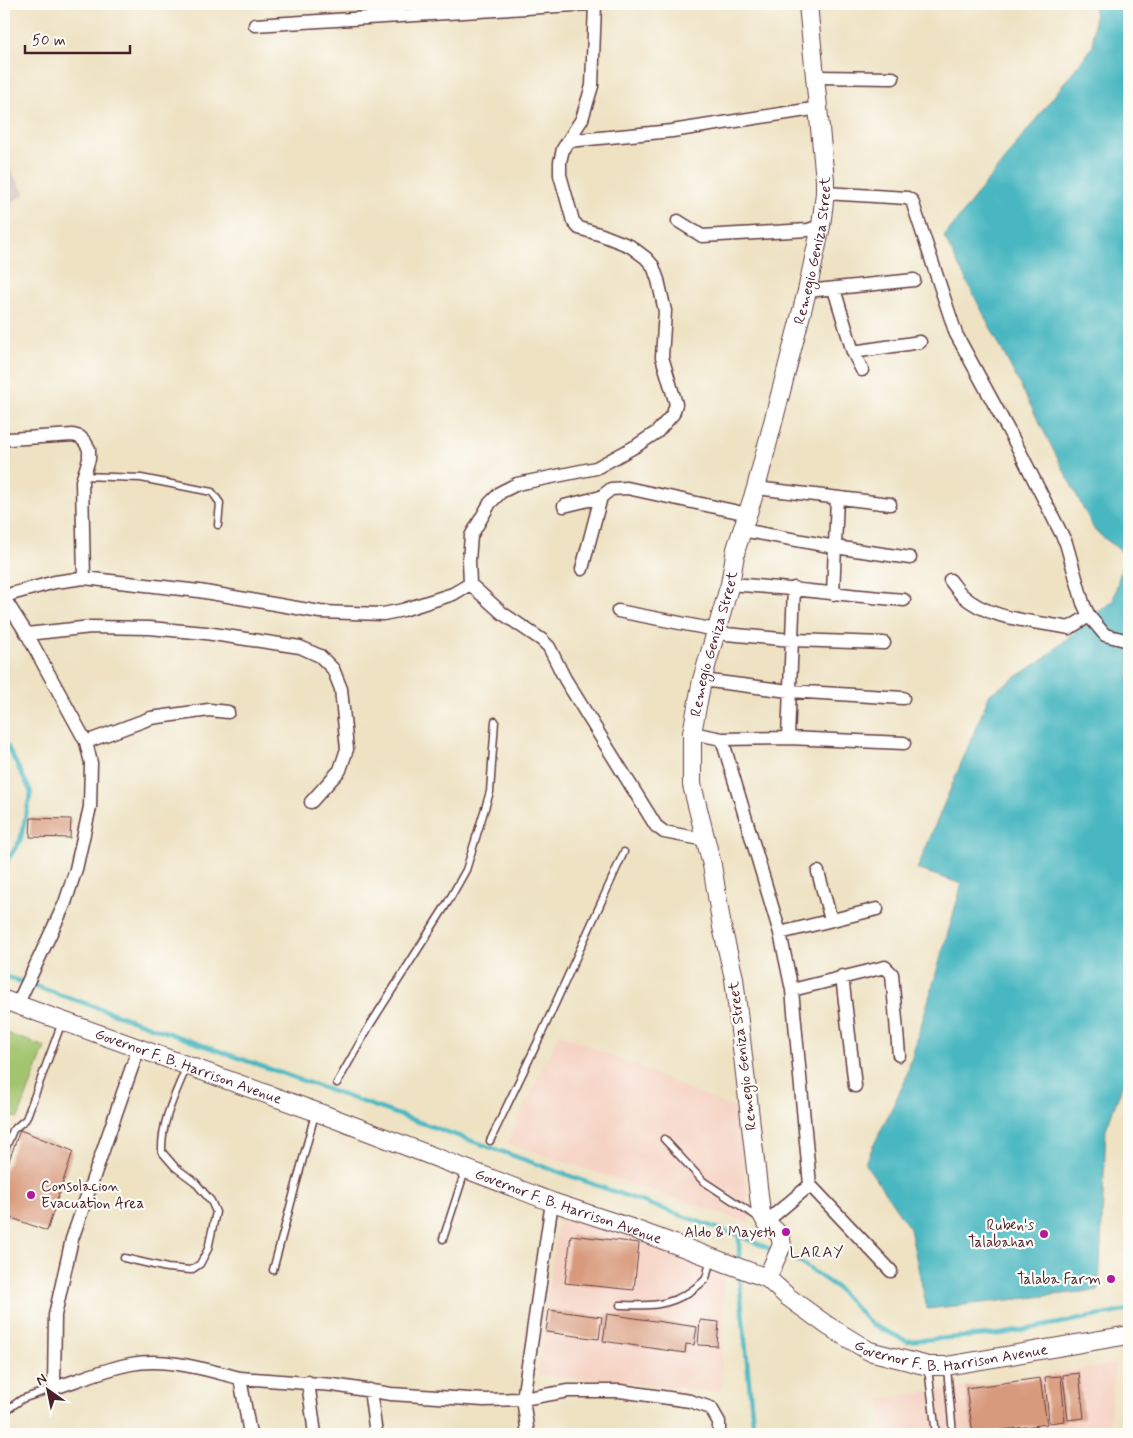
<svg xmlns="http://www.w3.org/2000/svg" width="1133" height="1438" viewBox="0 0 1133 1438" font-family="Mynerve,sans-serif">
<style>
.built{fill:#f5d2c2}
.industrial{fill:#d1bfbd}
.green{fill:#a2c46e;stroke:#76724c}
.water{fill:#48b7c1;stroke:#496b76}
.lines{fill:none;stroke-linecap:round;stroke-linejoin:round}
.stream{stroke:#48b7c1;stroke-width:4.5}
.building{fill:#d89a7c}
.lane-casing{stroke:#633c42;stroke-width:9}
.street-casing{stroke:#633c42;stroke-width:15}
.secondary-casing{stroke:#633c42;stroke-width:20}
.lane{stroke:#fff;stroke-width:6}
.street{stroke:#fff;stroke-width:12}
.secondary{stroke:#fff;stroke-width:18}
.poi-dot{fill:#b5179e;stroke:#fdfcf7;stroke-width:2}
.labels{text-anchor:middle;stroke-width:4.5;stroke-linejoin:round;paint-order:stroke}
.street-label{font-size:15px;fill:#4a1f2b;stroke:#fdfcf7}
.poi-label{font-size:15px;fill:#4a1f2b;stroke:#fdfcf7;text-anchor:end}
.neighbourhood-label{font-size:16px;letter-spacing:1px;fill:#4a1f2b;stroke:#fdfcf7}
</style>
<rect width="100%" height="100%" fill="#fdfcf7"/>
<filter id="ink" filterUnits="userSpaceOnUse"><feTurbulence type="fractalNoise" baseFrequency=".02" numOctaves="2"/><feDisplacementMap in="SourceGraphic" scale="10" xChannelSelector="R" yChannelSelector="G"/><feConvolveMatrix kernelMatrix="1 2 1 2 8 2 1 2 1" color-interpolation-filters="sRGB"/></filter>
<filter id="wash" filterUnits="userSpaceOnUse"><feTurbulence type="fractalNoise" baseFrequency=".0096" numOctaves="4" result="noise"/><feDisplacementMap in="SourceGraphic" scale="20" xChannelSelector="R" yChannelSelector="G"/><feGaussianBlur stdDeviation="1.12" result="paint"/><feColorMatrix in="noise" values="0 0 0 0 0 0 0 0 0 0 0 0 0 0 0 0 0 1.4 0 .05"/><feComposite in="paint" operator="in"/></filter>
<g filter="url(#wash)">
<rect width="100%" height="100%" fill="#eee2c3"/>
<!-- built -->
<path class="built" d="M 559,1033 L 738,1110 L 750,1223 L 507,1143 Z
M 559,1210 L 724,1274 L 721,1392 L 538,1375 Z
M 1115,1364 L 1109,1434 L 884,1434 L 881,1399 Z"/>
<!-- industrial -->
<path class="industrial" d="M 4,160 L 5,160 L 25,194 L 4,207 Z"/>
<!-- green -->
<path class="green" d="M 4,1032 L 45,1047 L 18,1118 L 10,1116 L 4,1133 Z"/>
<!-- water -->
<path class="water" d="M 1095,4 L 1129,4 L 1129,1068 L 1106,1129 L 1099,1290 L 927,1309 L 910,1229 L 865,1163 L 905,1081 L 962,884 L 917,869 L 990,694 L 1044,659 L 1090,618 L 1113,601 L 1125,554 L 1095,531 L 944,237 L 1093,46 Z"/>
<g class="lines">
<!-- stream -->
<path class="stream" d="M 4,740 L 31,792 L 20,841 L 4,865
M 4,976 L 76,1000 L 739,1236 L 775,1251
M 782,1254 L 795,1259 L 836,1287 L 871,1324 L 907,1341 L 1001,1334 L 1129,1310
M 739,1259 L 739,1236
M 739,1278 L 754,1434"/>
</g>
<g id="blocks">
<!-- building -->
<path class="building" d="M 31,818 L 71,819 L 70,838 L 30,837 Z
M 20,1130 L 73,1151 L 47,1231 L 4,1215 L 4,1174 Z
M 571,1235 L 639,1243 L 634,1290 L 565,1283 Z
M 549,1310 L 602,1317 L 599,1339 L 546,1332 Z
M 607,1314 L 697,1327 L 694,1345 L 686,1344 L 685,1353 L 603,1341 Z
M 700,1320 L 719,1322 L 717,1346 L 698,1345 Z
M 1079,1373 L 1084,1418 L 1068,1420 L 1063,1375 Z
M 1061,1376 L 1065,1421 L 1049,1423 L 1045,1377 Z
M 1040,1378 L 1047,1424 L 973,1434 L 966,1388 Z"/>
</g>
</g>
<g filter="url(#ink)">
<use href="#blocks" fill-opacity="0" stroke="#633c42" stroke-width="1"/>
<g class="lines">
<defs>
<path id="lane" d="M 83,476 L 141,478 L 212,492 L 220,503 L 218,525
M 337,1083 L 370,1025 L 448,902 L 466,870 L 490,792 L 495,721
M 664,1139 L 703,1181 L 759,1218
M 490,1141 L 541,1035 L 624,852
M 4,1152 L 13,1130 L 26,1119 L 62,1022
M 443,1239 L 465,1171
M 124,1258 L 167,1268 L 191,1270 L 200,1264 L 208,1249 L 216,1212 L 211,1201 L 195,1182 L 175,1167 L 162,1152 C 161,1121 175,1095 187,1066
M 273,1270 L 315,1114
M 620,1305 C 648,1306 667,1307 691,1291 C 696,1287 703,1283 706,1278 C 708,1272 709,1265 710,1259
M 928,1368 L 936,1434
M 947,1368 L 953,1434
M 4,1412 L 22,1399 L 54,1388"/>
<path id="street" d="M 595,4 L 592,86 L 582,119 L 563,149 L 560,162 L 560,175 L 573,221 L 579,228 L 602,235 L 630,246 L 646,258 L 653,266 L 658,280 L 665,311 L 662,357 L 676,404 L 673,414 L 657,432 L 636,446 L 596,468 L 517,484 L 501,492 L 490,503 L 471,536 L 469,560 L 470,584 L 502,613 L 542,640 L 549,647 L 565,679 L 656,826 L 664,832 L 706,840
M 255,25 L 590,4
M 816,77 L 893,78
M 568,141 L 672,131 L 819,108
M 825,193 L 907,198 L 912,201 L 956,334 L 1018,448 L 1066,543 L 1083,603 L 1089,616 L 1105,635 L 1129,641
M 678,221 L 702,236 L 808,230 L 821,226
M 834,289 L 853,352 L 862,370
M 807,291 L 914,280
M 853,352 L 920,342
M 9,439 L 73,435 L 80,437 L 85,442 L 89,449 L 89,459 L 82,481 L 84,578
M 756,488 L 890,504
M 564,506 L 601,497 L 611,489 L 627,488 L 748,514
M 742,530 L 835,547 L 910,558
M 582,569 L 601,497
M 950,580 C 954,585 958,591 962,595 C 989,620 1034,621 1069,628 L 1089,616
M 730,584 C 788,588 846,595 904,600
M 833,594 L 837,498
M 4,596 L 55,582 L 84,578 L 199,591 L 320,612 L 383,614 L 403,610 L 453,594 L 470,584
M 4,598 L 27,634 L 86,742 L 91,763 L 90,807 L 76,869 L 65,903 L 17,1005
M 618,611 L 716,630
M 715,633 L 792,640 L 884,643
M 27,634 L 91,627 L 149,628 L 206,633 L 300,647 L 320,656 L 333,669 L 341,689 L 347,749 L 340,770 L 311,802
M 702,680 L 789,691 L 903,698
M 692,733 L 722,739 L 788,738 L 904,743
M 788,738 L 794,588
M 722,739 L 780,933 L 792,990 L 810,1185 L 891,1271
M 86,742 L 151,718 L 209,710 L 228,712
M 818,872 L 831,920
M 780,933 L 877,909
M 842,976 L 855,1086
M 792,990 L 885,967 L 892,974 L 899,1055
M 139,1047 L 72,1239 L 55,1315 L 54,1388 C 79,1380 105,1369 131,1364 C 167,1357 206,1370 240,1378
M 766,1222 L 810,1185
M 308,1382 L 315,1434
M 370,1390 L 376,1434
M 250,1434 L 240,1378 L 333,1385 L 391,1394 L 484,1400 L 523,1399 L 568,1391 L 620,1391 L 690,1401 L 711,1408 L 719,1422 L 719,1434
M 528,1434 L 523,1399 L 552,1202"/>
<g id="secondary">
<path id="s1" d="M 4,1000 L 325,1115 L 552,1202 L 628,1227 L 767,1278 L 788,1297 L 828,1326 L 869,1351 L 928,1366 L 946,1366 L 1129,1335"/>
<path id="s2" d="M 767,1278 L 782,1245 L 780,1235 L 766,1222 L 761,1213 L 734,978 L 722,927 L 712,865 L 692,785 L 692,733 L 702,680 L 730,584 L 736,549 L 756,488 L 807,291 L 821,226 L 825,193 L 825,180 L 808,4"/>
</g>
</defs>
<!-- lane casing -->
<use href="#lane" class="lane-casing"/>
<!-- street casing -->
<use href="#street" class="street-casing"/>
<!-- secondary casing -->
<use href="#secondary" class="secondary-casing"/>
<!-- lane -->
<use href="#lane" class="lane"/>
<!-- street -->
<use href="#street" class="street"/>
<!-- secondary -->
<use href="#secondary" class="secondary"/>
</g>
</g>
<!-- markers -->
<g class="poi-dot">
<circle cx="31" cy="1195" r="5"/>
<circle cx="786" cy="1232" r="5"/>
<circle cx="1044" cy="1234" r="5"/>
<circle cx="1111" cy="1279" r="5"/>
</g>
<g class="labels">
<!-- street labels -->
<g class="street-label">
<text dy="5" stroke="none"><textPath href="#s2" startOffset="1060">Remegio Geniza Street</textPath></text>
<text dy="5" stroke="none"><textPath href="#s2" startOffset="654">Remegio Geniza Street</textPath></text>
<text transform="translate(742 1056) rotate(-97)" y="5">Remegio Geniza Street</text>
<text dy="5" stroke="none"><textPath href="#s1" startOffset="196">Governor F. B. Harrison Avenue</textPath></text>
<text dy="5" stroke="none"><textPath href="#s1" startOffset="601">Governor F. B. Harrison Avenue</textPath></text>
<text dy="5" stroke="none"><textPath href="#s1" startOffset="1021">Governor F. B. Harrison Avenue</textPath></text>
</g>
<!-- poi labels -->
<g class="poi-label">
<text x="41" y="1191" text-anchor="start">Consolacion<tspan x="41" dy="17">Evacuation Area</tspan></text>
<text x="1034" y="1230">Ruben's<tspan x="1034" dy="17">Talabahan</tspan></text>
<text x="776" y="1237">Aldo &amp; Mayeth</text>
<text x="1101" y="1284">Talaba Farm</text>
</g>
<!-- neighbourhood labels -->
<g class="neighbourhood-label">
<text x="817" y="1257">LARAY</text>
</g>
</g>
<!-- margin -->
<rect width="1133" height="1438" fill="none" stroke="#fdfcf7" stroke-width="20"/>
<!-- north arrow -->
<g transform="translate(48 1390) rotate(327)" stroke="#fdfcf7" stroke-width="4" paint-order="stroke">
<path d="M0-4L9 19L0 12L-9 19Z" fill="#4a1f2b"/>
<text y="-8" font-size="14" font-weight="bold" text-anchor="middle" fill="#4a1f2b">N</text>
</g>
<!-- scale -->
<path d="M25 45v8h105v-8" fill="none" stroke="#4a1f2b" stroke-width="2.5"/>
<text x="32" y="45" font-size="15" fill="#4a1f2b" stroke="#fdfcf7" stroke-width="4" paint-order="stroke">50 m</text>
</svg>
